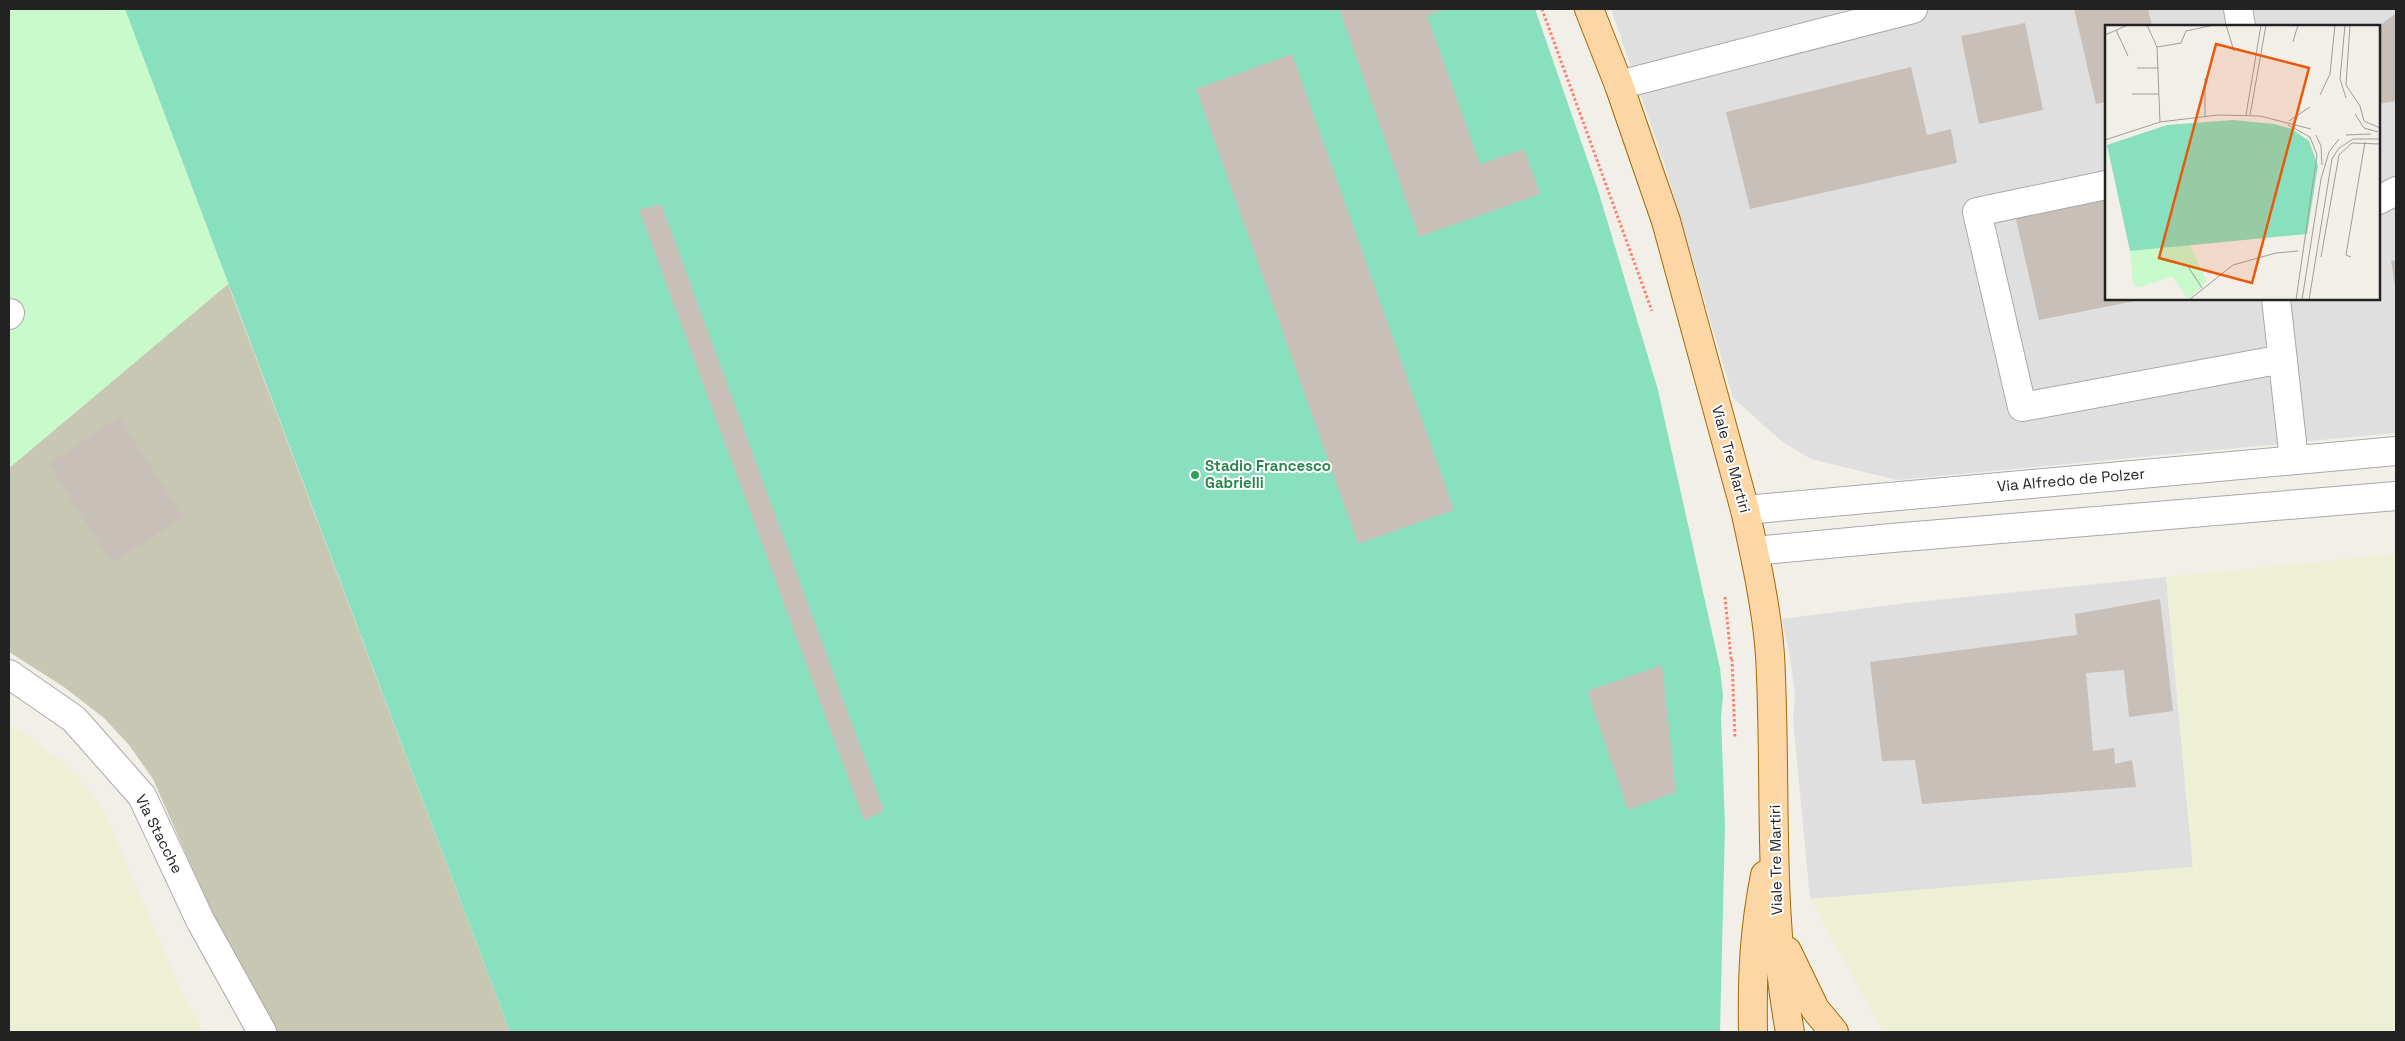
<svg xmlns="http://www.w3.org/2000/svg" width="2405" height="1041" viewBox="0 0 2405 1041" font-family="'Space Grotesk',sans-serif">
<style>
.residential{fill:#e0dfdf;fill-rule:evenodd}
.construction{fill:#c7c7b4}
.farmland{fill:#eef0d5}
.park{fill:#c8facc}
.pitch{fill:#88e0be}
.building{fill:#c7bfb8}
.lines{fill:none;stroke-linecap:round;stroke-linejoin:round}
.minor-casing{stroke:#a9a9a9;stroke-width:30}
.major-casing{stroke:#a06b00;stroke-width:30}
.path{stroke:#fa8072;stroke-width:3;stroke-dasharray:2.5 2.5;stroke-linecap:butt}
.minor{stroke:#fff;stroke-width:28}
.major{stroke:#fcd6a4;stroke-width:28}
.leisure-dot{fill:#2e9e5b;stroke:#fff;stroke-width:2}
.labels{text-anchor:middle;stroke-width:4;stroke-linejoin:round;paint-order:stroke}
.street-label{font-size:15px;fill:#222;stroke:#fff}
.leisure-label{font-size:15px;font-weight:bold;fill:#27864d;stroke:#fff;text-anchor:start}
.inset-road{fill:none;stroke:#9f9d99;stroke-width:1}
.view{fill:#e8590c;fill-opacity:0.15;stroke:#e8590c;stroke-width:2.5}
.inset-edge{fill:none;stroke:#222;stroke-width:2.5}
</style>
<rect width="100%" height="100%" fill="#f2efe9"/>
<!-- residential -->
<path class="residential" d="M 1611,9 L 2396,9 L 2396,433 L 1897,480 L 1811,459 L 1780,440 L 1733,398 L 1666,169 ZM 2106,26 L 2379,26 L 2379,299 L 2106,299 Z
M 2166,577 L 2193,867 L 1810,899 L 1793,719 L 1795,696 L 1790,657 L 1782,619 L 1906,603 Z"/>
<!-- construction -->
<path class="construction" d="M 228,284 L 510,1032 L 277,1032 L 260,1010 L 231,957 L 153,779 L 129,745 L 104,718 L 64,687 L 9,652 L 9,468 Z"/>
<!-- farmland -->
<path class="farmland" d="M 2396,554 L 2396,1032 L 1883,1032 L 1810,899 L 2193,867 L 2166,577 Z
M 9,723 L 63,762 L 83,783 L 103,809 L 178,984 L 204,1032 L 9,1032 Z"/>
<!-- park -->
<path class="park" d="M 9,9 L 125,9 L 228,284 L 9,468 Z"/>
<!-- pitch -->
<path class="pitch" d="M 125,9 L 1535,9 L 1598,190 L 1658,390 L 1720,668 L 1723,696 L 1721,717 L 1725,825 L 1720,1032 L 510,1032 Z"/>
<!-- building -->
<path class="building" d="M 1339,9 L 1446,9 L 1427,16 L 1480,164 L 1524,149 L 1540,194 L 1419,237 Z
M 2074,9 L 2148,9 L 2152,26 L 2106,26 L 2106,102 L 2096,104 Z
M 2396,13 L 2396,101 L 2379,104 L 2379,26 Z
M 2025,23 L 2043,110 L 1979,124 L 1961,36 Z
M 1292,54 L 1454,510 L 1358,544 L 1196,89 Z
M 1911,67 L 1927,135 L 1951,129 L 1957,163 L 1750,209 L 1726,112 Z
M 2106,187 L 2106,299 L 2140,300 L 2039,320 L 2013,206 Z
M 661,204 L 884,811 L 864,821 L 639,210 Z
M 2391,260 L 2396,261 L 2396,287 L 2395,287 Z
M 119,417 L 183,517 L 112,563 L 48,464 Z
M 2160,599 L 2173,711 L 2129,717 L 2124,670 L 2086,673 L 2093,751 L 2114,748 L 2115,764 L 2132,760 L 2136,787 L 1922,804 L 1915,760 L 1882,761 L 1870,662 L 2077,635 L 2075,614 Z
M 1662,665 L 1676,792 L 1628,810 L 1587,691 Z"/>
<g class="lines">
<defs>
<path id="minor" d="M 2238,9 L 2241,26
M 1619,85 L 1913,9
M 2106,185 L 1977,212 L 2022,407 L 2283,359
M 2379,200 L 2396,191
M 2276,299 L 2294,460
M 9,315 L 10,313
M 1745,510 L 2396,451
M 1754,551 L 1892,538 L 2396,496
M 9,674 L 74,719 L 142,796 L 200,920 L 262,1032"/>
<path id="major" d="M 1589,9 L 1619,85 L 1666,221 L 1745,510 C 1755,555 1767,610 1770,655 C 1777,780 1767,909 1790,1032
M 1787,951 L 1815,1009 L 1834,1032
M 1753,1032 C 1752,976 1754,931 1765,875"/>
</defs>
<!-- minor casing -->
<use href="#minor" class="minor-casing"/>
<!-- major casing -->
<use href="#major" class="major-casing"/>
<!-- path -->
<path class="path" d="M 1542,9 L 1652,311
M 1725,597 L 1731,659
M 1732,659 L 1735,739"/>
<!-- minor -->
<use href="#minor" class="minor"/>
<!-- major -->
<use href="#major" class="major"/>
</g>
<!-- markers -->
<circle class="leisure-dot" cx="1195" cy="475" r="5"/>
<g class="labels">
<!-- street labels -->
<g class="street-label">
<text transform="translate(1731 459) rotate(75)" y="5">Viale Tre Martiri</text>
<text transform="translate(2071 480) rotate(-5)" y="5">Via Alfredo de Polzer</text>
<text transform="translate(159 834) rotate(63)" y="5">Via Stacche</text>
<text transform="translate(1776 860) rotate(-91)" y="5">Viale Tre Martiri</text>
</g>
<!-- leisure labels -->
<g class="leisure-label">
<text x="1205" y="471">Stadio Francesco<tspan x="1205" dy="17">Gabrielli</tspan></text>
</g>
</g>
<!-- overview -->
<g transform="translate(2105 25)">
<rect width="275" height="275" fill="#f2efe9"/>
<path d="M 85,220 L 102,257 L 83,274 L 67,251 L 33,263 L 28,258 L 25,226 Z" fill="#c8facc"/>
<path d="M 128,95 L 169,99 L 187,104 L 204,116 L 213,141 L 202,209 L 25,226 L 2,120 L 62,100 Z" fill="#88e0be"/>
<path class="inset-road" d="M 42,0 L 52,22 L 55,97M 121,0 L 129,26M 240,0 L 235,54 L 241,73M 245,0 L 241,60 L 255,81 L 259,96 L 275,103M 11,5 L 23,31M 0,10 L 23,0M 188,17 L 193,0M 52,22 L 76,18 L 81,6 L 109,0M 32,43 L 54,43M 27,69 L 54,69M 215,70 L 225,49 L 230,0M 250,89 L 259,103 L 273,107M 141,90 L 156,0M 145,90 L 161,0M 100,91 L 100,53M 184,96 L 205,82M 183,100 L 205,112 L 212,130 L 191,275M 211,110 L 216,121 L 217,140M 241,110 L 266,109M 0,115 L 55,97 L 113,90 L 155,91 L 206,104M 216,232 L 234,130 L 247,118 L 275,119M 246,232 L 241,230 L 260,117M 82,240 L 97,263M 84,275 L 128,240 L 171,228 L 193,226M 197,275 L 216,154 L 224,127 L 234,114M 204,275 L 227,134 L 234,123 L 248,114 L 275,114"/>
<path class="view" d="M 111,19 L 204,43 L 147,258 L 54,233 Z"/>
<rect width="275" height="275" class="inset-edge"/>
</g>
<!-- border -->
<rect width="2405" height="1041" fill="none" stroke="#222222" stroke-width="20"/>
</svg>
